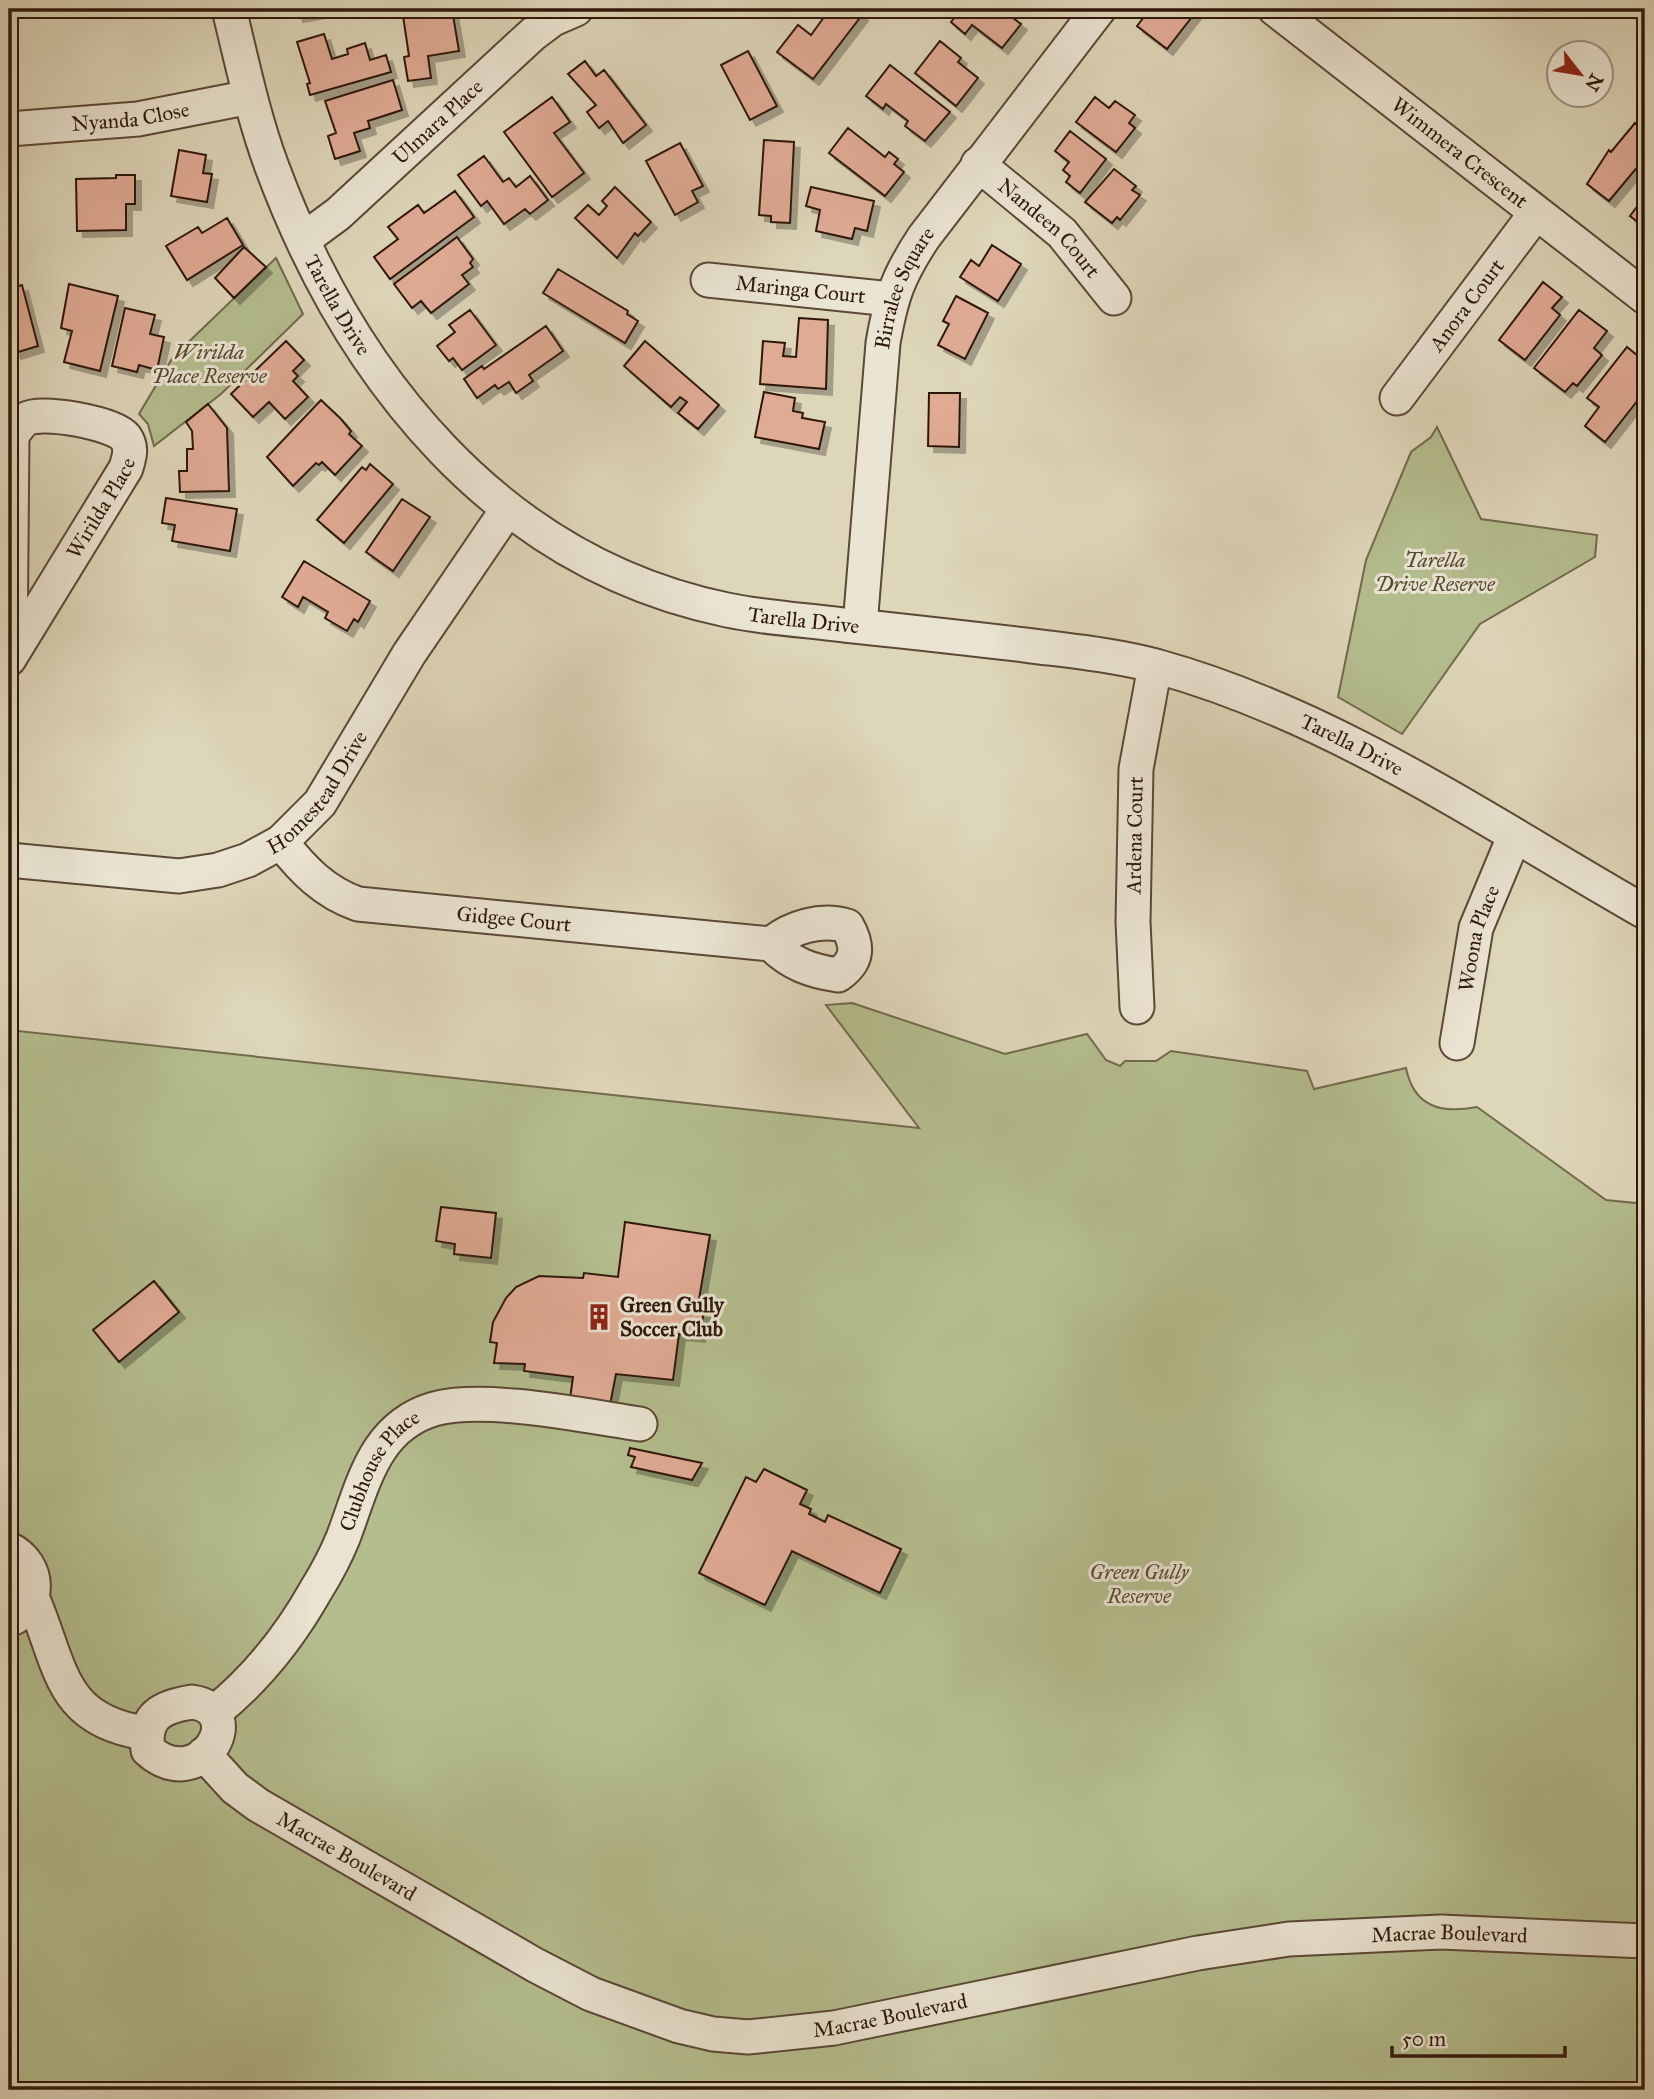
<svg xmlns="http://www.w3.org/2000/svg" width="1654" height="2099" viewBox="0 0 1654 2099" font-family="'IM FELL Great Primer',serif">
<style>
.green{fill:#b4bd8e;stroke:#726a4c;stroke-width:2}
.building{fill:#e0ab95;stroke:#2f180a;stroke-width:2;filter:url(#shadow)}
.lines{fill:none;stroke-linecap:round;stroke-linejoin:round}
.minor-casing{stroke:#5b4836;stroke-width:37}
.minor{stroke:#eae4d2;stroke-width:33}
.labels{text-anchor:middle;stroke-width:6;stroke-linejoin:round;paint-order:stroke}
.street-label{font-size:21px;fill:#2f180a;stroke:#eae4d2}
.park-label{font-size:21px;font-style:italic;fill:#574a32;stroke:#eae4d2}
.poi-label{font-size:21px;font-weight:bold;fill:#2f180a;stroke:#eae4d2;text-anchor:start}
</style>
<defs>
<filter id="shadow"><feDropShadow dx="6" dy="6" stdDeviation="0" flood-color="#0004"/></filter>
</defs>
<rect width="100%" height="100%" fill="#ded6b9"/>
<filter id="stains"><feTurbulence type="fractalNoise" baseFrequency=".00286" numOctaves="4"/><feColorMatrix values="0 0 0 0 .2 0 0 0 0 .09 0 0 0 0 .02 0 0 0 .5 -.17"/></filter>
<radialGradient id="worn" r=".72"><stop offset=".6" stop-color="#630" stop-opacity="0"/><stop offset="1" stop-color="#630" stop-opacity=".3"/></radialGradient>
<!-- green -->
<path class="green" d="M 276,258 L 303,314 L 221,394 L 154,446 L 148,424 L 139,414 L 173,357 Z
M 1437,427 L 1481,519 L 1597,535 L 1595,557 L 1480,624 L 1402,734 L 1338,697 L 1366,560 L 1411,452 L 1431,437 Z
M 852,1003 L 1005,1054 L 1087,1034 L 1106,1060 L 1120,1066 L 1125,1061 L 1156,1061 L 1171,1051 L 1307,1071 L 1314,1089 L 1406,1068 C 1414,1107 1441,1114 1477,1107 L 1606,1200 L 1645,1204 L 1645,2090 L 9,2090 L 9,1030 L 919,1128 L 826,1005 Z"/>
<!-- building -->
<path class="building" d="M 295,9 L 319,9 L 320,12 L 297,16 Z
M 402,9 L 452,9 L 459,51 L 428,56 L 431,78 L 408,81 L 404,57 L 409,56 Z
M 819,9 L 854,9 L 862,15 L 813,79 L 777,52 L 798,25 L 811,35 L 824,17 L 817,12 Z
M 961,9 L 1001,9 L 1021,24 L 1002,48 L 972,25 L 965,34 L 951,22 Z
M 1150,9 L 1190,9 L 1195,13 L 1167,49 L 1137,26 Z
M 324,34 L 332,59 L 348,54 L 347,49 L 365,43 L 370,60 L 386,55 L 391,72 L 310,95 L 307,84 L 310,83 L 297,42 Z
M 940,41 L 961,58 L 958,62 L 978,78 L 956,106 L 915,73 Z
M 748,51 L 777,106 L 750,120 L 721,65 Z
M 585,61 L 596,76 L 604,70 L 646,125 L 623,143 L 608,121 L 599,128 L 587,112 L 596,105 L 568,74 Z
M 890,65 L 950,112 L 925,141 L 905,126 L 908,121 L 886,104 L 883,109 L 866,96 Z
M 393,80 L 402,110 L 368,121 L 370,128 L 354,133 L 360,151 L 335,159 L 328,136 L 336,133 L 325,101 Z
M 552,97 L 570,122 L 554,133 L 584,173 L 552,197 L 504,132 Z
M 1095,97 L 1109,108 L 1115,101 L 1135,115 L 1129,123 L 1135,128 L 1116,152 L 1076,122 Z
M 1635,123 L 1645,131 L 1645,158 L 1609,201 L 1587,184 L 1609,150 L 1611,152 Z
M 848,128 L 885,157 L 889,152 L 898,159 L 894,164 L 904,172 L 885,196 L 829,153 Z
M 1070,131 L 1106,159 L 1080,193 L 1066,182 L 1070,176 L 1063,170 L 1069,162 L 1055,151 Z
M 764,140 L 794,142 L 790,223 L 771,222 L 771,216 L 759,215 Z
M 680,143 L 703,186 L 692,191 L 698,202 L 675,215 L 646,161 Z
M 179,150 L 206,155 L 203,173 L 212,174 L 207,202 L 171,196 Z
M 484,156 L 503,182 L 509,178 L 516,187 L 530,176 L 548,200 L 530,214 L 525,209 L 504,224 L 487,201 L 481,206 L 458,175 Z
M 1114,169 L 1136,186 L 1132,190 L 1140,195 L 1120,220 L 1117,217 L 1112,223 L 1085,202 Z
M 116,175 L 135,175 L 135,204 L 126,204 L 126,230 L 77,231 L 76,179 L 116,178 Z
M 615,187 L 651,222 L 638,236 L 635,233 L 617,258 L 575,218 L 588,205 L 599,215 L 607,206 L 602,201 Z
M 811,187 L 874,201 L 867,231 L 855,228 L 852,239 L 816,231 L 820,210 L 806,206 Z
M 455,191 L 474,217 L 390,279 L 374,257 L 398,239 L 388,227 L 418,205 L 424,213 Z
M 1645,196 L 1645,228 L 1630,216 Z
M 227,218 L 243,245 L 187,280 L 166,246 L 198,227 L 202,233 Z
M 457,237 L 473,259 L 470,263 L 473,267 L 462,275 L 469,284 L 431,313 L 421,301 L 412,308 L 394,284 Z
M 992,245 L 1021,264 L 998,301 L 960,277 L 971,260 L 979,266 Z
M 244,247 L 266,267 L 234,298 L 215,278 Z
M 558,269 L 628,311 L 627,314 L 638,321 L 625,343 L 543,293 Z
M 1543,282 L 1562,297 L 1552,308 L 1560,315 L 1525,360 L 1499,340 Z
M 69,284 L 118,296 L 100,371 L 64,362 L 72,331 L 61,328 Z
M 22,285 L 38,346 L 15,353 L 13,346 L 9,347 L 9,289 Z
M 956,296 L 988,313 L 965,359 L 938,345 L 949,324 L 943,321 Z
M 125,308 L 155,315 L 150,334 L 164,337 L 157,370 L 139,365 L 137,372 L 112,366 Z
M 470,310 L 496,345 L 462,370 L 453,358 L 449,361 L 437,346 L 455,332 L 449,325 Z
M 1579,310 L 1607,331 L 1594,348 L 1602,355 L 1577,386 L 1573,383 L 1565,392 L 1534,368 Z
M 799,318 L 828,320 L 826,389 L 760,384 L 763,341 L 785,343 L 783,356 L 796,357 Z
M 546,326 L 563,351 L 529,375 L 533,381 L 516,393 L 509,382 L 498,389 L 495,385 L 477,398 L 464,379 L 482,366 L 484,369 Z
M 286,341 L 304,360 L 293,371 L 298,376 L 293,381 L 308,397 L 285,419 L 269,402 L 253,417 L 231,394 Z
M 645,341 L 719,405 L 698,429 L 678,413 L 687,402 L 680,397 L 671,407 L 624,366 Z
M 1627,347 L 1638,356 L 1640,352 L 1645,356 L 1645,391 L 1605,442 L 1585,426 L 1599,407 L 1587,398 Z
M 764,392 L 795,398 L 793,411 L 803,413 L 802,418 L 825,422 L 819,449 L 755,437 Z
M 929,393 L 960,393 L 959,447 L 928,446 Z
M 321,400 L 341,419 L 351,431 L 349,434 L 362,446 L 335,475 L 322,462 L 319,465 L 316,463 L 293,486 L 267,457 Z
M 208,404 L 227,428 L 229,491 L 180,492 L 179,471 L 187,471 L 187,449 L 193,449 L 192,431 L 186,422 Z
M 370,464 L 393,484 L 344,543 L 317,520 L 362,467 L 366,470 Z
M 166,498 L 237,509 L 230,551 L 172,541 L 175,525 L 162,523 Z
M 402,499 L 430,517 L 393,571 L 366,552 Z
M 304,561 L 370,601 L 358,622 L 354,619 L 347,631 L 325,618 L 328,612 L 303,597 L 298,607 L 282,597 Z
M 441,1207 L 496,1213 L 491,1258 L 454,1254 L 455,1244 L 436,1241 Z
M 625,1222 L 710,1235 L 697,1311 L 704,1312 L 699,1336 L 679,1334 L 673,1380 L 616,1374 L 609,1410 L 569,1406 L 573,1377 L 524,1371 L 525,1364 L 494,1363 L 497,1343 L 490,1342 L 493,1322 L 506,1298 L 516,1287 L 539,1276 L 583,1278 L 584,1273 L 618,1277 Z
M 154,1281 L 179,1312 L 119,1362 L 93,1330 Z
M 630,1448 L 702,1463 L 692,1480 L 631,1467 L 635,1457 L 628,1455 Z
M 764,1469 L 807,1490 L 800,1504 L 811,1509 L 809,1514 L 825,1522 L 828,1515 L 901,1549 L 880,1593 L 792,1551 L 765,1605 L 699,1573 L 746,1477 L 756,1482 Z"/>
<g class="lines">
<defs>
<g id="minor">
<path id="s1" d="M 229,9 C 242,62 253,116 272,167 C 350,377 498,563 727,610 C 765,618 805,620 844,625 C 904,631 965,638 1025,645 C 1070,651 1116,655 1159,667 C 1335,716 1489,823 1645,912"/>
<path id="s2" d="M 1275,9 L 1645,297"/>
<path id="s3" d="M 9,129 L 138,119 L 250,97"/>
<path id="s4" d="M 978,164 L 1062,233 L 1114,298"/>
<path id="s5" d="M 304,239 L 338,214 L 533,34 L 553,19 L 576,9"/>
<path id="s6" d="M 708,280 L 891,299"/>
<path id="s7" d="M 1397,398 L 1536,213"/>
<path id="s8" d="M 860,626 L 883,343 C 891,297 898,276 924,237 L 1099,9"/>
<path id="s9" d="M 9,659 L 126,468 C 129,457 133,448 125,437 C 114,423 41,410 26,419 C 21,422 16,430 12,435 L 10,657"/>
<path id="s10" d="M 281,842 C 303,870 324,892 358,904 L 771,944 C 791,964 811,971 838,975 C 858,961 859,947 847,926 C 822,918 791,927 771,944"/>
<path id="s11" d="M 9,860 L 179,876 L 218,870 L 248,860 L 281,842 L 320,803 L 409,654 L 507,510"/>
<path id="s12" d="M 1137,1007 L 1133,922 L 1136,769 L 1155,666"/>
<path id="s13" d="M 1457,1043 L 1476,928 L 1514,837"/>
<path d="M 9,1549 C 40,1564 43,1607 9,1620"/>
<path d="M 32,1597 C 62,1666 58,1720 145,1733"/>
<path d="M 192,1702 C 251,1710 200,1797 148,1750 C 143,1716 161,1707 192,1702 Z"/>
<path id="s14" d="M 215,1712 C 257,1678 289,1638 316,1590 C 326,1574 336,1555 343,1538 C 363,1486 373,1427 434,1409 C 485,1395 586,1416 640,1424"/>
<path id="s15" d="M 204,1754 L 235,1788 L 258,1805 L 535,1965 L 591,1994 L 679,2026 L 713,2034 L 748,2037 L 834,2028 L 1198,1953 L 1289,1939 L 1441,1932 L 1645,1941"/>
</g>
</defs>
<!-- minor casing -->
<use href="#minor" class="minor-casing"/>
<!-- minor -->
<use href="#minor" class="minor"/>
</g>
<!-- icons -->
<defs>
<symbol id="building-bare" viewBox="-9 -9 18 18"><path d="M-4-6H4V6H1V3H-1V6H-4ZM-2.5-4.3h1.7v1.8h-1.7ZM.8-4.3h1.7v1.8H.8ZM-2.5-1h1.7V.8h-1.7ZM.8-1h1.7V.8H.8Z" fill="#8f2418" stroke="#eae4d2" stroke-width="2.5" paint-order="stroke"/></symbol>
</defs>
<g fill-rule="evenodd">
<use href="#building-bare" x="580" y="1298" width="38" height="38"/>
</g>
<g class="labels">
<!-- street labels -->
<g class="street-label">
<text dy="7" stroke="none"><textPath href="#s3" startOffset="122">Nyanda Close</textPath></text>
<text dy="7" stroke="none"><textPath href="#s5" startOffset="178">Ulmara Place</textPath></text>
<text dy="7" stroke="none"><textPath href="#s2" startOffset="234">Wimmera Crescent</textPath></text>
<text dy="7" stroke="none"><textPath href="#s4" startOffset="96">Nandeen Court</textPath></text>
<text dy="7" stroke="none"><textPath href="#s6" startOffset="93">Maringa Court</textPath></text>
<text dy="7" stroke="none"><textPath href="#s8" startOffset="343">Birralee Square</textPath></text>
<text dy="7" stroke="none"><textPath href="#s1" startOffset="317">Tarella Drive</textPath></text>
<text dy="7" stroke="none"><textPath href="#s7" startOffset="116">Anora Court</textPath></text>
<text dy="7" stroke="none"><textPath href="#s9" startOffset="177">Wirilda Place</textPath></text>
<text dy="7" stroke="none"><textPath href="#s1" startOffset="905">Tarella Drive</textPath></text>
<text dy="7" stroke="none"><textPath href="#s1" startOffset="1472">Tarella Drive</textPath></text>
<text dy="7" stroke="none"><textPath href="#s11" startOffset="341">Homestead Drive</textPath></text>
<text dy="7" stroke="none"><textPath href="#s12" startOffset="172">Ardena Court</textPath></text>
<text dy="7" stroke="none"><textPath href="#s10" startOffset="257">Gidgee Court</textPath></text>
<text dy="7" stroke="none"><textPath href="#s13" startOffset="107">Woona Place</textPath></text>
<text dy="7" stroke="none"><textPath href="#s14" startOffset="296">Clubhouse Place</textPath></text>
<text dy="7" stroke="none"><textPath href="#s15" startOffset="177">Macrae Boulevard</textPath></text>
<text dy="7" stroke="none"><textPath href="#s15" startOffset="1332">Macrae Boulevard</textPath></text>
<text dy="7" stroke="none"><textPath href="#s15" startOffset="765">Macrae Boulevard</textPath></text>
</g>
<!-- park labels -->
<g class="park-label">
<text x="209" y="359">Wirilda<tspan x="209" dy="24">Place Reserve</tspan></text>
<text x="1435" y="567">Tarella<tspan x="1435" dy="24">Drive Reserve</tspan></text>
<text x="1139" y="1579">Green Gully<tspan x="1139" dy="24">Reserve</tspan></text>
</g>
<!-- poi labels -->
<g class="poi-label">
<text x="620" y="1312">Green Gully<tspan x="620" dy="24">Soccer Club</tspan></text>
</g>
</g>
<!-- margin -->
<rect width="1654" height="2099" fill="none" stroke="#ded6b9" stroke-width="35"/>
<rect x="10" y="10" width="1633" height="2078" fill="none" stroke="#2f180a" stroke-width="3.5"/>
<rect x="18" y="18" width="1619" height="2064" fill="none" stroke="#2f180a" stroke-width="2"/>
<!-- north arrow -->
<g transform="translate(1580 74) rotate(121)"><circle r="33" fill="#eae4d2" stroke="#9f9282" stroke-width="2"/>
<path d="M0-5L12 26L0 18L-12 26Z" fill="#8f2418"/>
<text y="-10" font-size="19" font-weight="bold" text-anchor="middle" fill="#2f180a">N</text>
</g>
<!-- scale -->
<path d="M1392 2046v10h173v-10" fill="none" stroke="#2f180a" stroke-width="3.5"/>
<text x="1402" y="2046" font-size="21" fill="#2f180a" stroke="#eae4d2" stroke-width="5" paint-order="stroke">50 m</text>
<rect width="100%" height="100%" filter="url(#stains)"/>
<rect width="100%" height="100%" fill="url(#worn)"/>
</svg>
